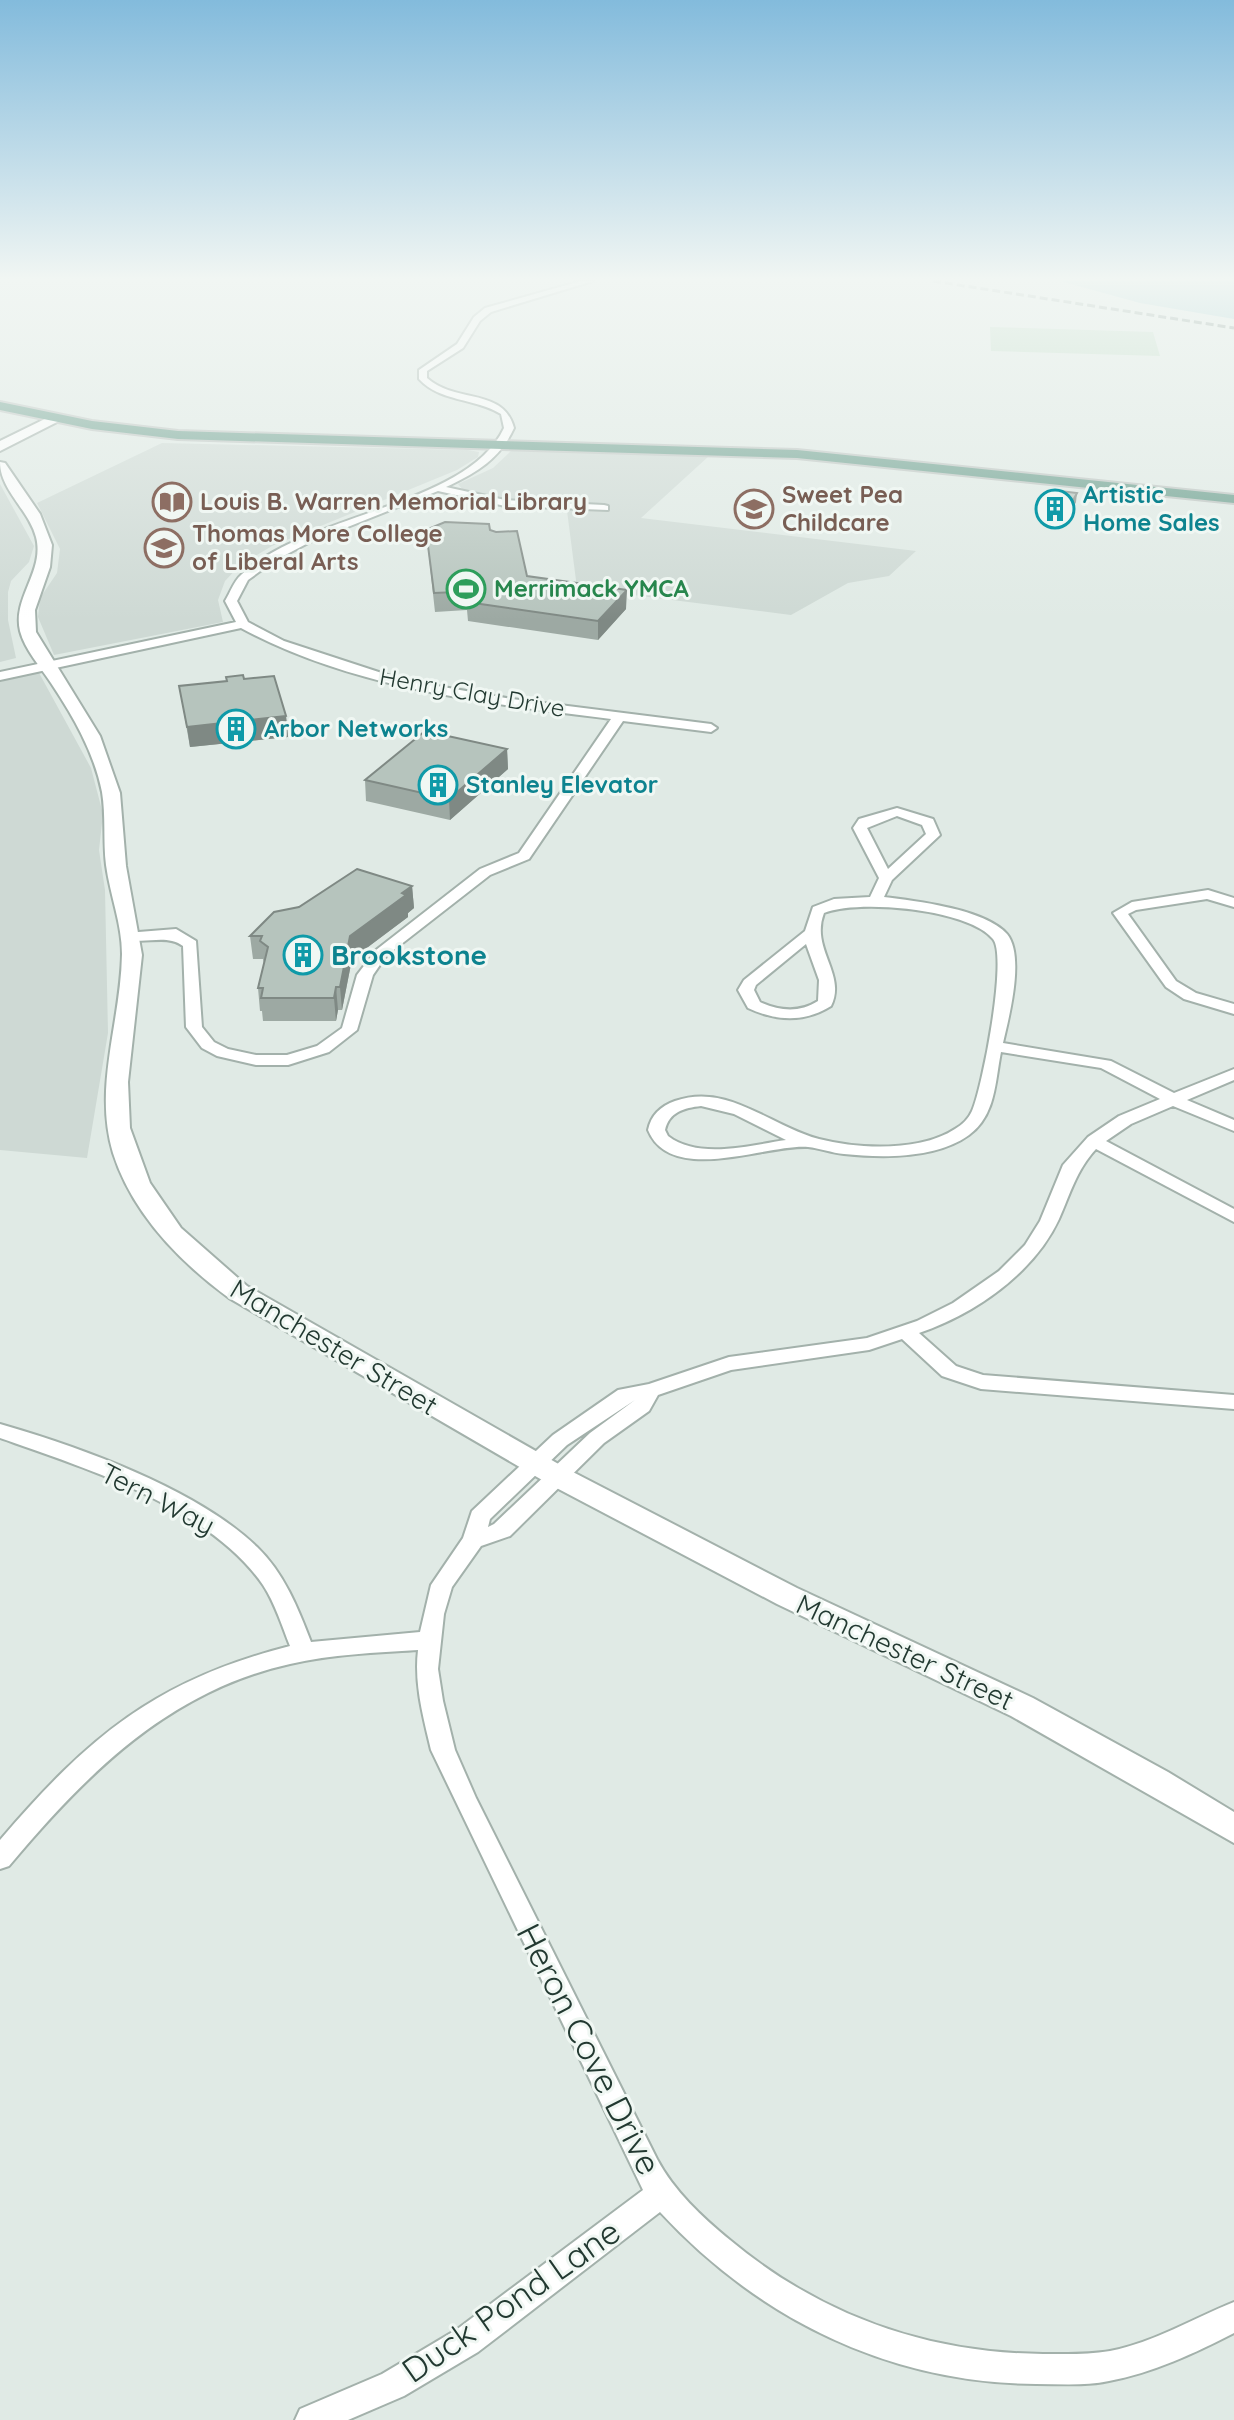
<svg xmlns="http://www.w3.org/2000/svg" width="1234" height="2420" viewBox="0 0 1234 2420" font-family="Quicksand,sans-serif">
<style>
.built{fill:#ced9d4}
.green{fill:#bad9c1}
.water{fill:#8bc5cb}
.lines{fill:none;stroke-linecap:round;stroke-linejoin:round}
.minor-casing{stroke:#a3b1ab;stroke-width:4}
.tertiary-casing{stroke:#a3b1ab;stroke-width:4}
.primary-casing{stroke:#bdc4c1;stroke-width:4}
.minor{fill:#fff;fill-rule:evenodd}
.tertiary{fill:#fff;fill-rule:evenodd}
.primary{fill:#689c8b;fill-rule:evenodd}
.rail{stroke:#5c746c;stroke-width:3;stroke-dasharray:8 4;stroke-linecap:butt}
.wall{fill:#9da9a3}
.shaded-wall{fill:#7f8984}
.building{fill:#b6c4bd;stroke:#7f8984;stroke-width:2}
.labels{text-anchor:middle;stroke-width:6;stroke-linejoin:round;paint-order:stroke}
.far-education-label{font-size:24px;font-weight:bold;fill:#785e54;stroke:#f0f7f3;text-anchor:start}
.far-culture-label{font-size:24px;font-weight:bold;fill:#0d838f;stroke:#f0f7f3;text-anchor:start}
.far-leisure-label{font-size:24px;font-weight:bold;fill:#27864d;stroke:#f0f7f3;text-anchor:start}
.far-street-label{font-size:24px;fill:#223931;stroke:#f0f7f3}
.culture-label{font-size:28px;font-weight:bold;fill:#0d838f;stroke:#f0f7f3;text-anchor:start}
.street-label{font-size:28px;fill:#223931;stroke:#f0f7f3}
.near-street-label{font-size:34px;fill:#223931;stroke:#f0f7f3}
</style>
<rect width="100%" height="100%" fill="#e0eae5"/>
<!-- built -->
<path class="built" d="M 162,443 L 468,450 L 479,452 L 478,457 L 457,470 L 272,546 L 240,565 L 225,581 L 218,600 L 223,622 L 54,655 L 38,617 L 40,598 L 57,573 L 60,549 L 37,503 Z
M 512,450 L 709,456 L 641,518 L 916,551 L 889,576 L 848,583 L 791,615 L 577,588 L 566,503 L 499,498 L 463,490 L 458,484 L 493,468 Z
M 0,484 L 34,546 L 29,562 L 11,581 L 8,592 L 8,620 L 16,658 L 0,662 Z
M 38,671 L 91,768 L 103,814 L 99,850 L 105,890 L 108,1033 L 87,1158 L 0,1150 L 0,682 Z"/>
<!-- green -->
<path class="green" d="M 990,327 L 1153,332 L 1160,356 L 991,351 Z"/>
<!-- water -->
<path class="water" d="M 1060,281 L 1234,281 L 1234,319 L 1140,303 Z"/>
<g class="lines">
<defs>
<path id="minor" d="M 581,281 L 593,281 L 491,312 L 480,321 L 463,348 L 427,371 L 427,378 C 456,404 503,387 514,428 C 500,459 476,473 446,487 L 505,500 L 604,505 L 608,506 L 608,510 L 505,506 L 438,491 L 310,542 L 274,561 L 248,580 L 237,601 L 248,622 L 284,641 L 403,680 L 512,699 L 711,724 L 717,728 L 711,732 L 623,721 L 529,859 L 490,875 L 386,956 L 373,975 L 357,1030 L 329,1052 L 288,1065 L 256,1065 L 217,1056 L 202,1048 L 186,1027 L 183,946 C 163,932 140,948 123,936 L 126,933 L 176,929 L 196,941 L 202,1027 L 214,1042 L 228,1049 L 256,1055 L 287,1055 L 317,1046 L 342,1028 L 357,975 L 376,950 L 480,869 L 519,853 L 611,719 C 486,703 354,689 241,628 L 0,680 L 0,672 L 236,622 L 225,601 C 230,593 234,581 241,575 C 306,513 467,507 504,428 L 501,414 C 475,398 440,402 419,379 L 419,370 L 457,344 L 474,317 L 485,308 Z
M 897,808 L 933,819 L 940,835 L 892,880 L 884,897 C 916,901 985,909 1007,934 C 1025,956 1009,1017 1003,1043 L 1111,1061 L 1174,1093 L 1234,1069 L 1234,1080 L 1187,1100 L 1234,1120 L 1234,1131 L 1173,1106 L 1131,1124 L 1106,1141 L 1234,1209 L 1234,1222 L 1096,1149 C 1076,1171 1071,1192 1059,1219 C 1034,1273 975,1314 919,1333 L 956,1366 L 983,1375 L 1234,1395 L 1234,1409 L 981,1389 L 942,1376 L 902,1339 L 869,1350 L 731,1370 L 658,1395 L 649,1411 L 604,1443 L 510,1536 L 481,1546 L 452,1587 L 444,1614 L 438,1669 L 443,1701 L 455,1750 L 476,1798 L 657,2159 C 674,2191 702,2217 730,2240 C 820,2315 926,2353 1043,2354 C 1065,2354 1088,2355 1110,2351 C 1155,2342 1192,2319 1234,2302 L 1234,2333 C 1195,2353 1153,2373 1109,2381 C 1086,2386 1060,2384 1036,2384 C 889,2383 759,2319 660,2212 L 478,2352 L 404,2396 L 348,2420 L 295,2420 L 300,2409 L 382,2374 L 456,2330 L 643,2190 L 431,1750 C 423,1716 414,1684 418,1650 C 375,1653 332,1654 290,1664 C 169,1691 86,1774 9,1866 L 0,1869 L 0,1840 C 88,1737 156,1680 290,1646 C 282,1626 275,1603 263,1585 C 209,1507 86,1468 0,1438 L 0,1424 C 80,1447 197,1489 257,1547 C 284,1573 298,1608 311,1642 L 420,1632 L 431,1585 L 463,1538 L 472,1511 L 553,1435 L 618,1390 L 649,1384 L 729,1357 L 867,1338 L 917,1321 L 953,1303 L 999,1271 L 1025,1245 L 1040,1221 L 1063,1165 L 1088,1137 L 1119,1116 L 1160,1099 L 1101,1068 L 1001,1052 C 995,1082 996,1115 969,1135 C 936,1159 882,1158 844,1154 C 832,1153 819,1148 808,1147 C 766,1144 671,1186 648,1130 C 651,1115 661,1106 675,1101 C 728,1082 771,1127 819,1139 C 858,1149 920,1152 955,1129 C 962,1125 969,1118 972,1111 C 982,1089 1008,957 993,939 C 969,909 858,899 824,913 C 810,949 847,974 831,1006 C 804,1023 776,1021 748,1008 L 738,990 L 744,980 L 805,931 L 813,907 L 834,899 L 870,897 L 879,878 L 853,828 L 859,819 ZM 897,816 L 922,825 L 926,834 L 888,869 L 867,828 ZM 806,944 L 819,980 L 818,1001 C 799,1013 780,1011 760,1002 L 754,990 L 756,985 ZM 701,1106 L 734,1114 L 786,1140 C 751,1145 699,1160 668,1136 L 665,1130 C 669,1112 684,1108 701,1106 ZM 635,1400 L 590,1433 L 494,1524 L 488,1527 L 490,1519 L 567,1445 Z
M 1208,890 L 1234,898 L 1234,907 L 1207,899 L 1136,910 L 1128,914 L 1176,981 L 1196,993 L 1234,1004 L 1234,1014 L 1184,999 L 1166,987 L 1113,913 L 1132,902 Z"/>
<path id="tertiary" d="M 55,414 L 61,418 L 59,421 L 0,451 L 0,441 Z
M 0,462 L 5,463 L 40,514 L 52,545 L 50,567 L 35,610 L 36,632 L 100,736 L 120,793 L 126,866 L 142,955 L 128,1082 L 130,1128 L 150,1183 L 181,1228 L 247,1286 L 569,1470 L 797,1588 L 1033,1698 L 1168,1772 L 1234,1812 L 1234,1843 L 1011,1716 L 777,1604 L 549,1484 L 229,1298 C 180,1262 132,1213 113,1153 C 93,1086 121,1022 122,954 C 122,924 110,895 106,865 C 103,841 106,816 102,792 C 94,752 73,716 51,683 C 40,666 25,650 20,631 C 12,598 45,571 36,537 C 29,510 0,490 0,462 Z"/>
<path id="primary" d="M 0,402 L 92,421 L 178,431 L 797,450 L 1234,495 L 1234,503 L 797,458 L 178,439 L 92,429 L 0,410 Z"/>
</defs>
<!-- minor casing -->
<use href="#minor" class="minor-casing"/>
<!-- tertiary casing -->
<use href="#tertiary" class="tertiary-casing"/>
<!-- primary casing -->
<use href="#primary" class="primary-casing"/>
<!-- minor -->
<use href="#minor" class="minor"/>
<!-- tertiary -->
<use href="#tertiary" class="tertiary"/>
<!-- primary -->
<use href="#primary" class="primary"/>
<!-- rail -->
<path class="rail" d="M 933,281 L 1234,328"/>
</g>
<!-- wall -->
<path class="wall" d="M 1076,502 L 1068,517 L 1051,515 L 1052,506 Z
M 426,530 L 527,576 L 626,609 L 598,640 L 468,621 L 467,610 L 435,612 Z
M 244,679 L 286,716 L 288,737 L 190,747 L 179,686 Z
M 507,749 L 508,769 L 450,820 L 366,801 L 365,780 Z
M 412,886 L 414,908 L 408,913 L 408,917 L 352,959 L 342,1010 L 338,1010 L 336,1021 L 263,1021 L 262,1011 L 260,1011 L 258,988 L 264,964 L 263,959 L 253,959 L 250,936 Z"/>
<!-- shaded-wall -->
<path class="shaded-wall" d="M 1077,493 L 1076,502 L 1068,517 L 1069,508 Z
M 627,590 L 626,609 L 598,640 L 598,621 Z
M 286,716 L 288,737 L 190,747 L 187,727 Z
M 507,749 L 508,769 L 450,820 L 449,799 Z
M 412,886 L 414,908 L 408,913 L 408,917 L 352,959 L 342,1010 L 340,987 L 350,936 Z
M 336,987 L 338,1010 L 336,1021 L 334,998 Z"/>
<!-- building -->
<path class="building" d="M 1060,491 L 1077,493 L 1069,508 L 1052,506 Z
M 445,522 L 489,524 L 490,530 L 496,532 L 517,531 L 527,576 L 627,590 L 598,621 L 467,602 L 479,591 L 434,593 L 426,530 Z
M 243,675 L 244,679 L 274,676 L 286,716 L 187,727 L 179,686 L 227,681 L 226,677 Z
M 425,731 L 507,749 L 449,799 L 365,780 Z
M 357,869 L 412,886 L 402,893 L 406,895 L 350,936 L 340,987 L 336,987 L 334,998 L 261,998 L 263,988 L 258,988 L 268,947 L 260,941 L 262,936 L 250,936 L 274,912 L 299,907 Z"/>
<!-- sky -->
<linearGradient id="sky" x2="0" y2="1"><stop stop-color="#83bbdc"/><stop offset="0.45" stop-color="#f1f6f3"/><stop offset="1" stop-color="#f1f6f3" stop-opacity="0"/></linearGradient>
<rect width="1234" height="620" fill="url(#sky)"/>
<!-- icons -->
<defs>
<symbol id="library-ring" viewBox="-11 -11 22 22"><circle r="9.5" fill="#f0f7f3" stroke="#8d6e63" stroke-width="1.5"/><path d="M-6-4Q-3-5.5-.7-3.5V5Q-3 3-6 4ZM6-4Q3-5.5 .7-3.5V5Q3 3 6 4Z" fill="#8d6e63"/></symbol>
<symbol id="school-ring" viewBox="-11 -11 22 22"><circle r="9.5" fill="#f0f7f3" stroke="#8d6e63" stroke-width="1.5"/><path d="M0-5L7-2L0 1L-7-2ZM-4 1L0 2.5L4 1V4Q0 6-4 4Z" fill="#8d6e63"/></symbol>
<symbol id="building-ring" viewBox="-11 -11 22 22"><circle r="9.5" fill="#f0f7f3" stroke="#0f9aa8" stroke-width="1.5"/><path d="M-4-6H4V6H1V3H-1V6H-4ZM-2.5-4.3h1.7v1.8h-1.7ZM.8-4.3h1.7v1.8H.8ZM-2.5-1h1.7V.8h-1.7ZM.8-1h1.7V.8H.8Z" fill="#0f9aa8"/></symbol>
<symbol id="university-ring" viewBox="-11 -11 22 22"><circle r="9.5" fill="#f0f7f3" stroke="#8d6e63" stroke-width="1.5"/><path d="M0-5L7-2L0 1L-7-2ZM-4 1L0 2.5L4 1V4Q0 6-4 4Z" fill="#8d6e63"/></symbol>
<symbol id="stadium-ring" viewBox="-11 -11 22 22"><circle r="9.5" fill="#f0f7f3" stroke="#2e9e5b" stroke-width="1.5"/><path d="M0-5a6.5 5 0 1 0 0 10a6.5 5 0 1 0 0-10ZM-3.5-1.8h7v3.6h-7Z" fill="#2e9e5b"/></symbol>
</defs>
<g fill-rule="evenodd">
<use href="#library-ring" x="150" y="480" width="44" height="44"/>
<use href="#school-ring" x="732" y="487" width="44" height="44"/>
<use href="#building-ring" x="1033" y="487" width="44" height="44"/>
<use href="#university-ring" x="142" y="526" width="44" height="44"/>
<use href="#stadium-ring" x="444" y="567" width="44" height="44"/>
<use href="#building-ring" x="214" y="707" width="44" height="44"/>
<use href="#building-ring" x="416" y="763" width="44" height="44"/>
<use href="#building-ring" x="281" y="933" width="44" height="44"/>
</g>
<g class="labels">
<!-- far-education labels -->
<g class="far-education-label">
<text x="782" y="503">Sweet Pea<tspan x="782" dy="28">Childcare</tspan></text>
<text x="200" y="510">Louis B. Warren Memorial Library</text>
<text x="192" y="542">Thomas More College<tspan x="192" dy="28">of Liberal Arts</tspan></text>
</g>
<!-- far-culture labels -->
<g class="far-culture-label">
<text x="1083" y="503">Artistic<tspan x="1083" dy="28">Home Sales</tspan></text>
<text x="264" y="737">Arbor Networks</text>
<text x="466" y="793">Stanley Elevator</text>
</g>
<!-- far-leisure labels -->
<g class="far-leisure-label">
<text x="494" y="597">Merrimack YMCA</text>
</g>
<!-- far-street labels -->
<g class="far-street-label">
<text transform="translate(472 693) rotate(10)" y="8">Henry Clay Drive</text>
</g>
<!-- culture labels -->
<g class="culture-label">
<text x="331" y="965">Brookstone</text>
</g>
<!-- street labels -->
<g class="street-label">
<text transform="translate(334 1347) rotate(31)" y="10">Manchester Street</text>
<text transform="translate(158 1499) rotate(27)" y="10">Tern Way</text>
<text transform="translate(905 1652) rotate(25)" y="10">Manchester Street</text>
</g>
<!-- near-street labels -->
<g class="near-street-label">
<text transform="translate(589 2049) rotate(63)" y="12">Heron Cove Drive</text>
<text transform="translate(511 2301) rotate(-35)" y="12">Duck Pond Lane</text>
</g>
</g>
</svg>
